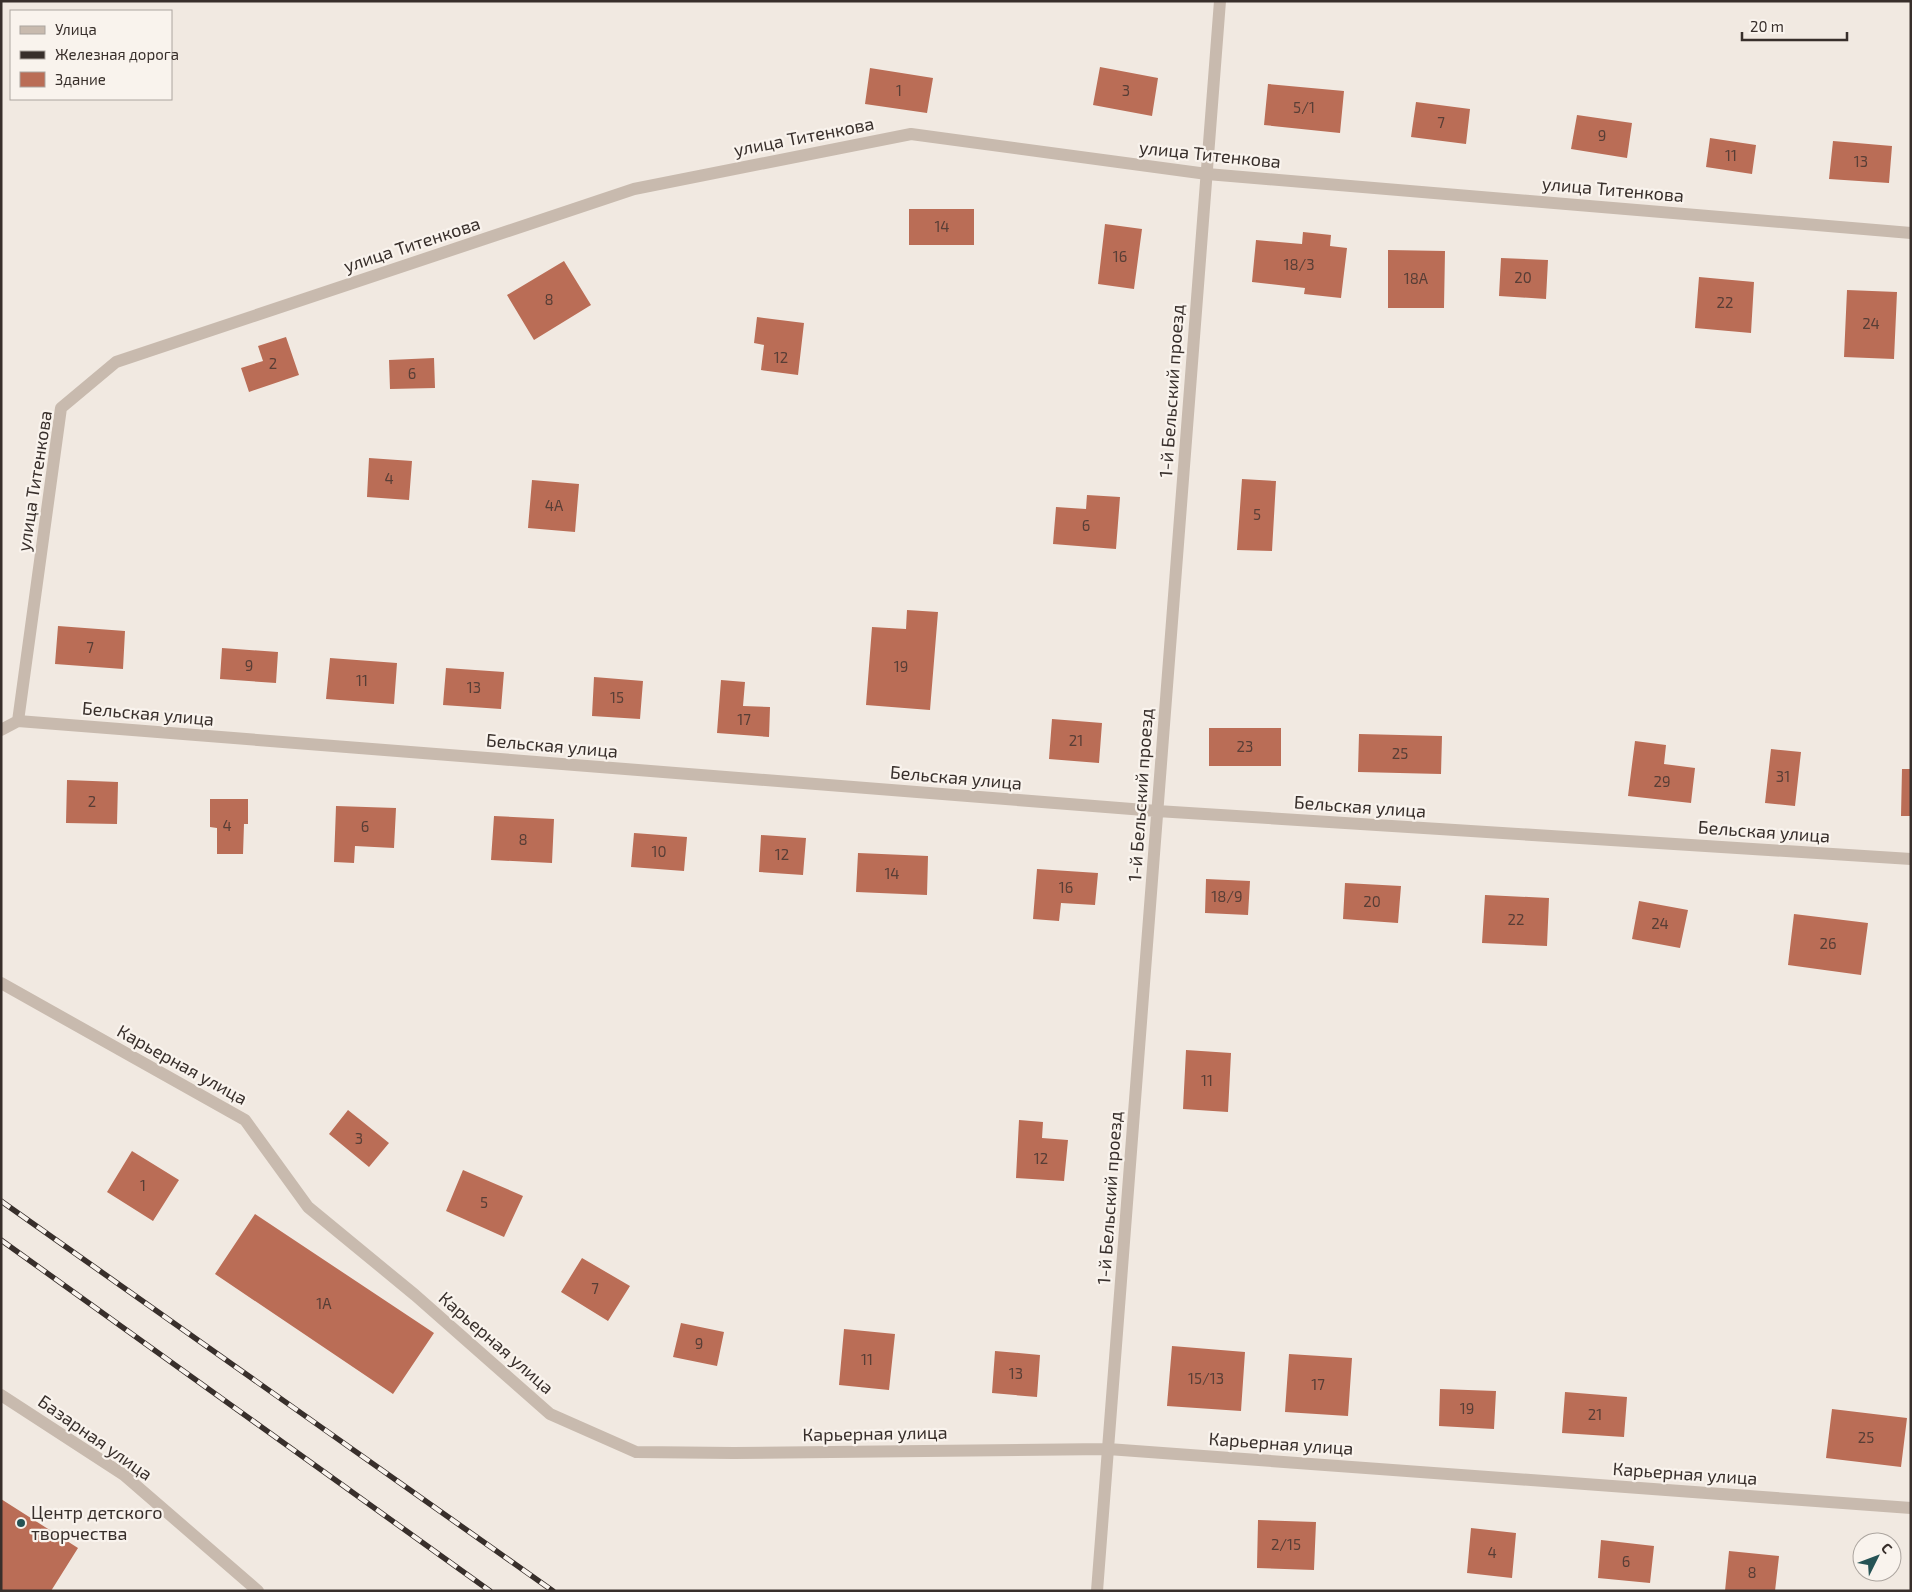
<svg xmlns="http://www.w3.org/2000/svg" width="1912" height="1592" viewBox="0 0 1912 1592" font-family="'Exo 2',sans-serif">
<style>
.building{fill:#ba6d56}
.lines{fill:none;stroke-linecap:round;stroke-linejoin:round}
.minor{stroke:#c8baae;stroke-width:12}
.rail-casing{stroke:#382f2b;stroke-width:5.5}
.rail{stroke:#f9f3ed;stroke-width:4;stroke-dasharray:11;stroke-linecap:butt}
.poi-dot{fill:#255355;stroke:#f9f3ed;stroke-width:2}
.labels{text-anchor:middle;stroke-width:4.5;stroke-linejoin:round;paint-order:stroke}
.number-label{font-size:15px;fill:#583e36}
.street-label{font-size:18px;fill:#382f2b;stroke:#f9f3ed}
.poi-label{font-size:18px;fill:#382f2b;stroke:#f9f3ed;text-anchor:start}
</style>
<rect width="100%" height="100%" fill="#f1e9e1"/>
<!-- building -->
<path class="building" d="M 1100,67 L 1158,78 L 1152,116 L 1093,105 Z
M 870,68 L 933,78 L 927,113 L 865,104 Z
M 1268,84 L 1344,91 L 1340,133 L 1264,125 Z
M 1416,102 L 1470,109 L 1466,144 L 1411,137 Z
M 1577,115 L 1632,123 L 1627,158 L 1571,149 Z
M 1710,138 L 1756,145 L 1752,174 L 1706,167 Z
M 1833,141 L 1892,146 L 1889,183 L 1829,179 Z
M 909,209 L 974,209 L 974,245 L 909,245 Z
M 1105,224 L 1142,229 L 1134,289 L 1098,284 Z
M 1303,232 L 1331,235 L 1330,246 L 1347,248 L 1341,298 L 1304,294 L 1305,288 L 1252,282 L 1256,240 L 1302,244 Z
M 1388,250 L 1445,251 L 1444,308 L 1388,308 Z
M 1501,258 L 1548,260 L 1546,299 L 1499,296 Z
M 564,261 L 591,305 L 534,340 L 507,295 Z
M 1699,277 L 1754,282 L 1751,333 L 1695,328 Z
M 1847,290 L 1897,292 L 1894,359 L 1844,357 Z
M 757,317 L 804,323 L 798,375 L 761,370 L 764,345 L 754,343 Z
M 286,337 L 299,375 L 249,392 L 241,368 L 263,361 L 258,346 Z
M 434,358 L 435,388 L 390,389 L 389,360 Z
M 369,458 L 412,461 L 409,500 L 367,497 Z
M 1242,479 L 1276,481 L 1272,551 L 1237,550 Z
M 532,480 L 579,484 L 575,532 L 528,528 Z
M 1087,495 L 1120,497 L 1116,549 L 1053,544 L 1056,507 L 1086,509 Z
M 907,610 L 938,612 L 930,710 L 866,705 L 872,627 L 906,629 Z
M 58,626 L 125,631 L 123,669 L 55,664 Z
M 222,648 L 278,652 L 276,683 L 220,679 Z
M 330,658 L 397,663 L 394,704 L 326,699 Z
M 446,668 L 504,672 L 501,709 L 443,705 Z
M 594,677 L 643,681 L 640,719 L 592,716 Z
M 721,680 L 745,682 L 743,706 L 770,707 L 769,737 L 717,733 Z
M 1052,719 L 1102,723 L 1099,763 L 1049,759 Z
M 1209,728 L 1281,728 L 1281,766 L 1209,766 Z
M 1359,734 L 1442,736 L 1441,774 L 1358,772 Z
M 1635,741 L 1666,745 L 1664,764 L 1695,768 L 1691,803 L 1628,796 Z
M 1771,749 L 1801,752 L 1795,806 L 1765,803 Z
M 1902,769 L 1911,769 L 1911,816 L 1901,816 Z
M 67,780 L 118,782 L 117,824 L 66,823 Z
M 210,799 L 248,799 L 248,824 L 244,824 L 243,854 L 217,854 L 217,828 L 210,827 Z
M 336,806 L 396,808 L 394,848 L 355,846 L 354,863 L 334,862 Z
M 494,816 L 554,819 L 552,863 L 491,860 Z
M 634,833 L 687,837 L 684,871 L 631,867 Z
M 761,835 L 806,838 L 803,875 L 759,872 Z
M 858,853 L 928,856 L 927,895 L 856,892 Z
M 1037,869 L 1098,873 L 1095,905 L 1061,903 L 1059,921 L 1033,919 Z
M 1206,879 L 1250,881 L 1248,915 L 1205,913 Z
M 1345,883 L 1401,886 L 1398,923 L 1343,919 Z
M 1485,895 L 1549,898 L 1547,946 L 1482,943 Z
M 1639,901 L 1688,910 L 1680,948 L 1632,939 Z
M 1794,914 L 1868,923 L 1861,975 L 1788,965 Z
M 1186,1050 L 1231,1053 L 1228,1112 L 1183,1109 Z
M 348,1110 L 389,1143 L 369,1167 L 329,1134 Z
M 1019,1120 L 1043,1122 L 1042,1138 L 1068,1140 L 1064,1181 L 1016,1178 Z
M 132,1151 L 179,1180 L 153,1221 L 107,1192 Z
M 463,1170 L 523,1196 L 504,1237 L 446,1211 Z
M 255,1214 L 434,1333 L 393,1394 L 215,1274 Z
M 582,1258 L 630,1286 L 608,1321 L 561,1292 Z
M 681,1323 L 724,1332 L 717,1366 L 673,1357 Z
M 844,1329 L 895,1334 L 889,1390 L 839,1385 Z
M 1172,1346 L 1245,1352 L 1241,1411 L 1167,1406 Z
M 995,1351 L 1040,1355 L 1037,1397 L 992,1393 Z
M 1289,1354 L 1352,1358 L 1348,1416 L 1285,1412 Z
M 1440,1389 L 1496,1391 L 1494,1429 L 1439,1426 Z
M 1565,1392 L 1627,1397 L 1624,1437 L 1562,1433 Z
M 1832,1409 L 1907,1418 L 1901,1467 L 1826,1458 Z
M 1,1499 L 78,1548 L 51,1591 L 1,1591 Z
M 1258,1520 L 1316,1522 L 1314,1570 L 1257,1568 Z
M 1471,1528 L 1516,1533 L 1512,1578 L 1467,1573 Z
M 1601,1540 L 1654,1546 L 1650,1583 L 1598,1578 Z
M 1729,1551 L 1779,1556 L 1775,1591 L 1725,1591 Z"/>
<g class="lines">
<!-- minor -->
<path class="minor" d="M 18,721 L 61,408 L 116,362 L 634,189 L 911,134 L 1207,174 L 1911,233
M 1,730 L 18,721 L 1157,811 L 1911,859
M 1,983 L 245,1120 L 308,1207 L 415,1295 L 550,1414 L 636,1452 L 734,1453 L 1108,1449 L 1911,1508
M 1,1395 L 124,1475 L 258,1591
M 1097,1591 L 1220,1"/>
<defs>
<path id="rail" d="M 1,1201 L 553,1591
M 1,1240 L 490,1591"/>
</defs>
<!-- rail casing -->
<use href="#rail" class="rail-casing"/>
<!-- rail -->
<use href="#rail" class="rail"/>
</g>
<!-- markers -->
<circle class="poi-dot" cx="21" cy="1523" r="5"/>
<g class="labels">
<!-- number labels -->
<g class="number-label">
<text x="899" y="96">1</text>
<text x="1126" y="96">3</text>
<text x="1304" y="113">5/1</text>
<text x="1441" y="128">7</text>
<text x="1602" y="141">9</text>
<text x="1731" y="161">11</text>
<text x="1861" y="167">13</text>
<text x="942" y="232">14</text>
<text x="1120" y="262">16</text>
<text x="1299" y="270">18/3</text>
<text x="1523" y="283">20</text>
<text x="1416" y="284">18А</text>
<text x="549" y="305">8</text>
<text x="1725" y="308">22</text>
<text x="1871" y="329">24</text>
<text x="781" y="363">12</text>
<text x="273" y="369">2</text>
<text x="412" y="379">6</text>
<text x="389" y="484">4</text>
<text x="554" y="511">4А</text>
<text x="1257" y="520">5</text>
<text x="1086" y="531">6</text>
<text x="90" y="653">7</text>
<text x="249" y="671">9</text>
<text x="901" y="672">19</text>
<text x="362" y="686">11</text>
<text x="474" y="693">13</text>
<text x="617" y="703">15</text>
<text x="744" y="725">17</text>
<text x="1076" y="746">21</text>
<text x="1245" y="752">23</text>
<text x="1400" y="759">25</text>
<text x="1783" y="782">31</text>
<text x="1662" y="787">29</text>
<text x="92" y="807">2</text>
<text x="227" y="831">4</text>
<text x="365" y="832">6</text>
<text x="523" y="845">8</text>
<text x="659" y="857">10</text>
<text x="782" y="860">12</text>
<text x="892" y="879">14</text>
<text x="1066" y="893">16</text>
<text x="1227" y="902">18/9</text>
<text x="1372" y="907">20</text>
<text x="1516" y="925">22</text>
<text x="1660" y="929">24</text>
<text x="1828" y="949">26</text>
<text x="1207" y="1086">11</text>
<text x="359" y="1144">3</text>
<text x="1041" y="1164">12</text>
<text x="143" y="1191">1</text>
<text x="484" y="1208">5</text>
<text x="595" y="1294">7</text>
<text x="324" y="1309">1А</text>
<text x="699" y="1349">9</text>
<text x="867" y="1365">11</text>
<text x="1016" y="1379">13</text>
<text x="1206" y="1384">15/13</text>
<text x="1318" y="1390">17</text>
<text x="1467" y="1414">19</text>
<text x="1595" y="1420">21</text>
<text x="1866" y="1443">25</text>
<text x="1286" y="1550">2/15</text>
<text x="1492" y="1558">4</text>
<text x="1626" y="1567">6</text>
<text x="1752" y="1578">8</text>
</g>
<!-- street labels -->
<g class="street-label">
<text transform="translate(804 137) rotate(-11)" y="6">улица Титенкова</text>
<text transform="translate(1210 155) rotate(6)" y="6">улица Титенкова</text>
<text transform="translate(1613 190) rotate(5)" y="6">улица Титенкова</text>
<text transform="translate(412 245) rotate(-18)" y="6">улица Титенкова</text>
<text transform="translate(1172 391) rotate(-86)" y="6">1-й Бельский проезд</text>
<text transform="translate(35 481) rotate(-81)" y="6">улица Титенкова</text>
<text transform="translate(148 714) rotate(5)" y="6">Бельская улица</text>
<text transform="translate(552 746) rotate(5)" y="6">Бельская улица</text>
<text transform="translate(956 778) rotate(5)" y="6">Бельская улица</text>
<text transform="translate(1141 795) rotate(-86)" y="6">1-й Бельский проезд</text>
<text transform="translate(1360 807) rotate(4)" y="6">Бельская улица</text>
<text transform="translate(1764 832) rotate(4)" y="6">Бельская улица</text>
<text transform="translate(182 1065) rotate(29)" y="6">Карьерная улица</text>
<text transform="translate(1110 1198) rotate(-86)" y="6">1-й Бельский проезд</text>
<text transform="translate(496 1343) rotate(41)" y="6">Карьерная улица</text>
<text transform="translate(875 1434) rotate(-1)" y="6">Карьерная улица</text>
<text transform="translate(95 1438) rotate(35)" y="6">Базарная улица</text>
<text transform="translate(1281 1444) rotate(4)" y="6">Карьерная улица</text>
<text transform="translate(1685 1474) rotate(4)" y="6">Карьерная улица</text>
</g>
<!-- poi labels -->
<g class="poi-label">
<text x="31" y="1519">Центр детского<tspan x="31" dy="21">творчества</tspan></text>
</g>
</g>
<!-- border -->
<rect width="1912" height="1592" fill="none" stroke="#382f2b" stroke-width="5"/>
<!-- legend -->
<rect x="10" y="10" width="162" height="90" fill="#f9f3ed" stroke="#aca59f"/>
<rect x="20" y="26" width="25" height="8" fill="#c8baae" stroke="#aca59f"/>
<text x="55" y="35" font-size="15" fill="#382f2b">Улица</text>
<rect x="20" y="51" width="25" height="8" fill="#382f2b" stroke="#aca59f"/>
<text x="55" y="60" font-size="15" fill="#382f2b">Железная дорога</text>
<rect x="20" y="72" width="25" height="15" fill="#ba6d56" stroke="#aca59f"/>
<text x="55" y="85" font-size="15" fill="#382f2b">Здание</text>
<!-- north arrow -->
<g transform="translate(1877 1557) rotate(48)"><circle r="24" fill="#f9f3ed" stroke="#aca59f"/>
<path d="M0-4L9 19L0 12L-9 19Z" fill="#255355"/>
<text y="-8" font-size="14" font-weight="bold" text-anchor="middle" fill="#382f2b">С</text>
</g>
<!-- scale -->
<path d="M1742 32v8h105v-8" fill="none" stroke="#382f2b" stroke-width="2.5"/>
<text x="1750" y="32" font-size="15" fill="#382f2b" stroke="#f9f3ed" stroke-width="4" paint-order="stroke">20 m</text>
</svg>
